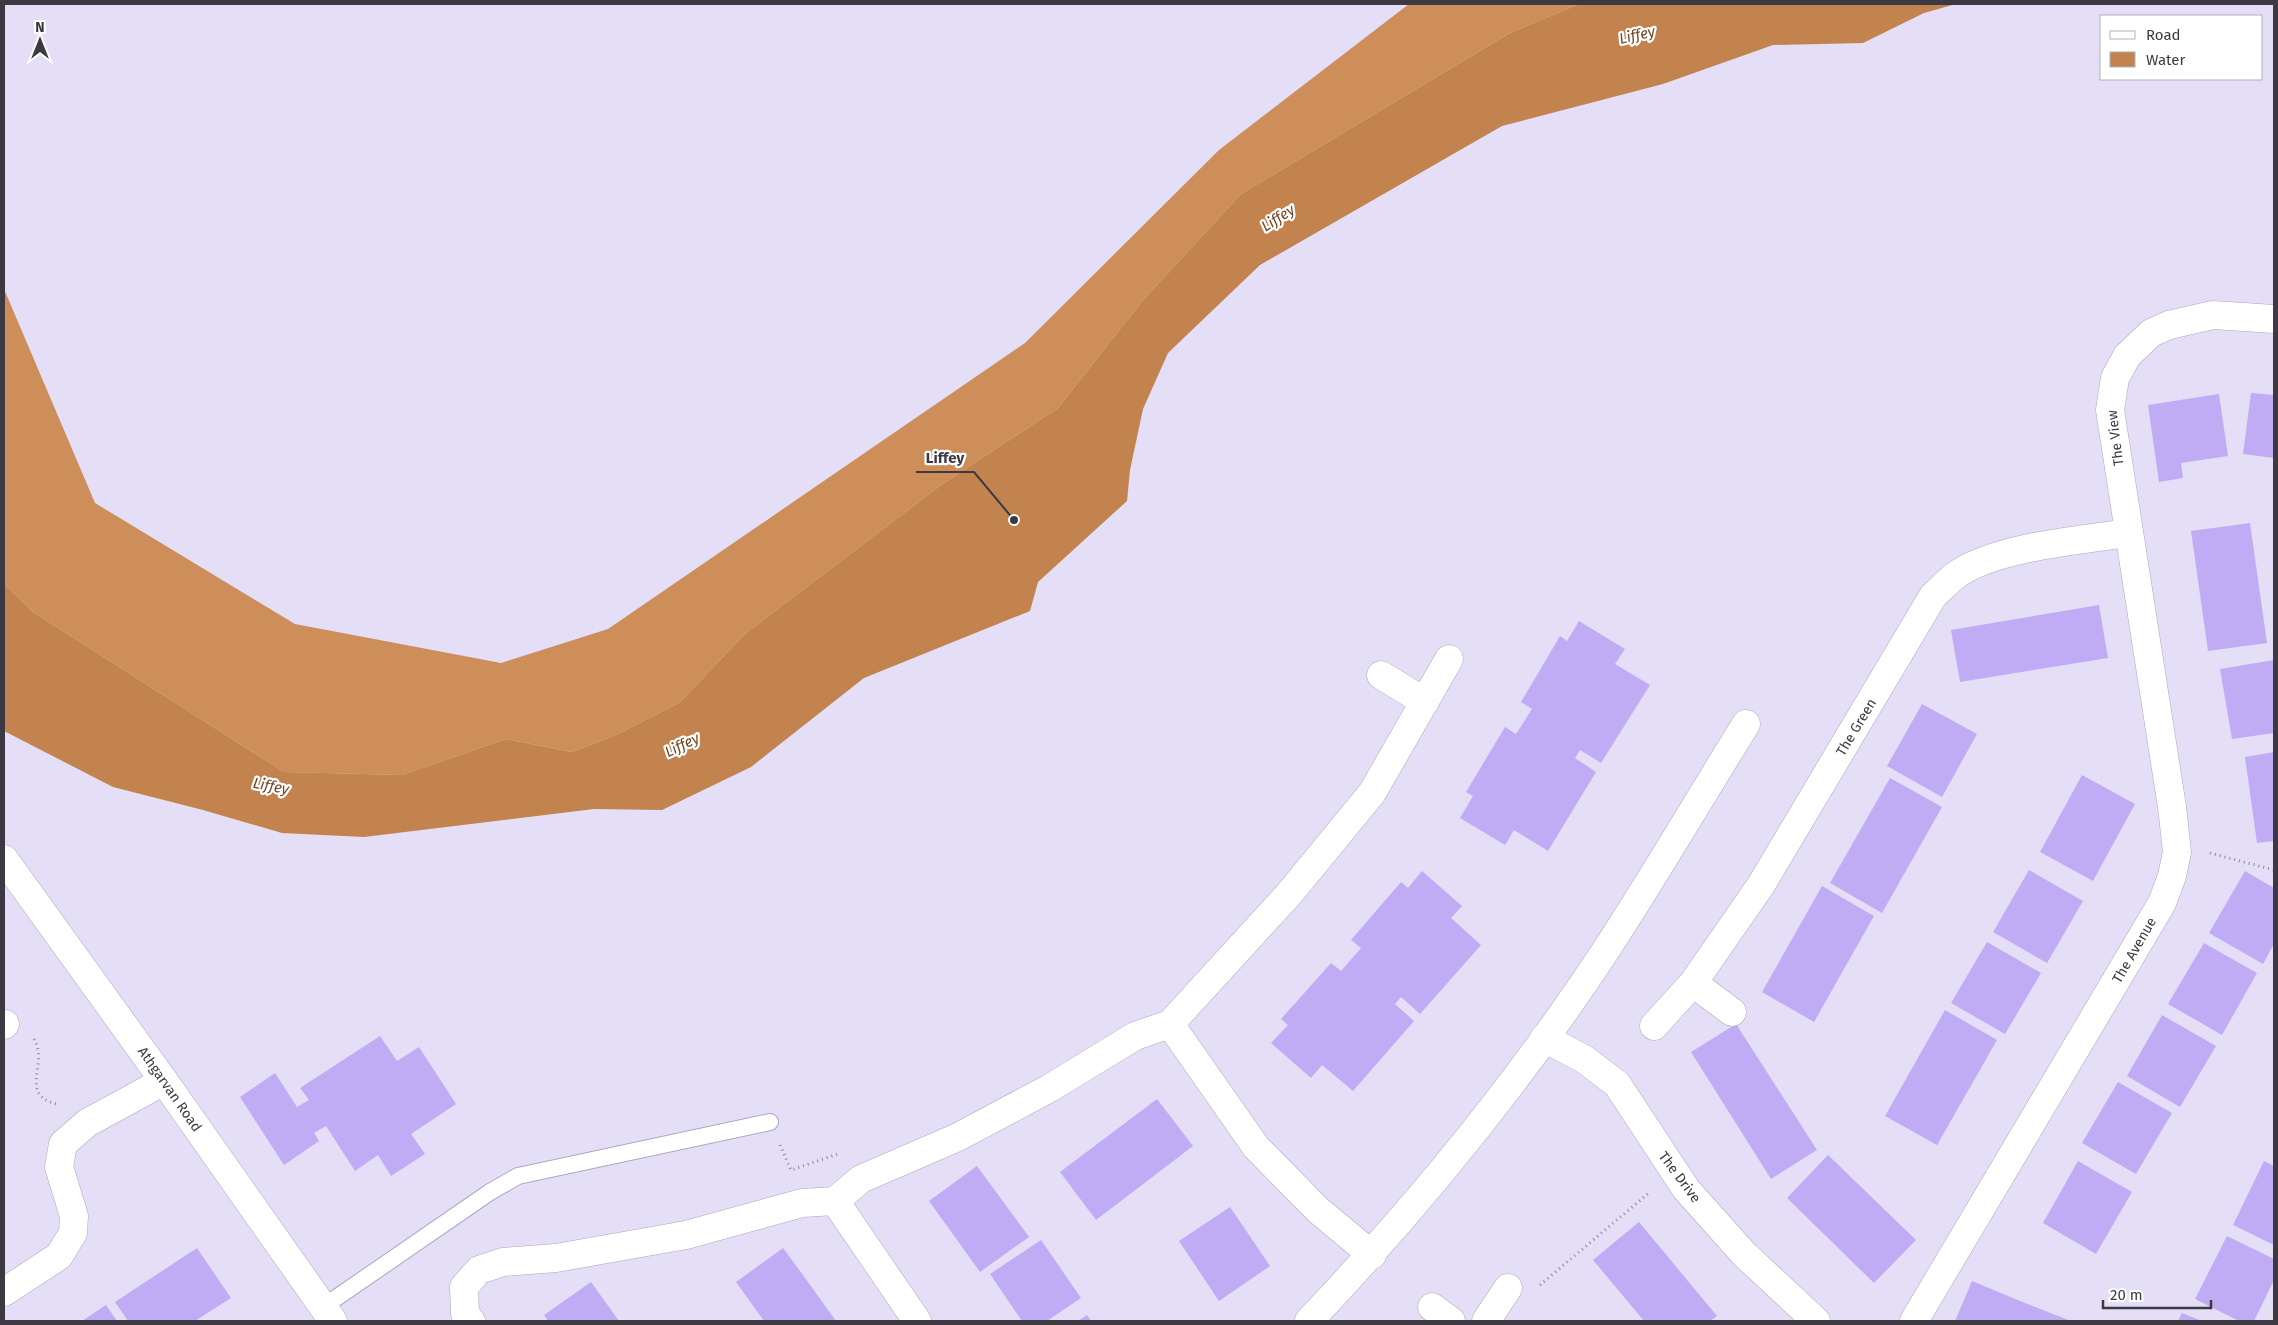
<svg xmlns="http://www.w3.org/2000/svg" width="2278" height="1325" viewBox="0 0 2278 1325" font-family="'Fira Sans',sans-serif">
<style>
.forest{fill:#cd8e5a}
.water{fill:#c2834f}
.building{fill:#c0acf4}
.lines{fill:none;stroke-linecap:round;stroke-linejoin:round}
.lane-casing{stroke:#ada7be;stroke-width:18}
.street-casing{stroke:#ada7be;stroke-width:29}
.secondary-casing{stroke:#ada7be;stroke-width:29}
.path{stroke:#8d899a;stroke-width:3;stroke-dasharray:1 4;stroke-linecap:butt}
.lane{stroke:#fff;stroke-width:16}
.street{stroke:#fff;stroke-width:28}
.secondary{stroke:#fff;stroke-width:28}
.labels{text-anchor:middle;stroke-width:4.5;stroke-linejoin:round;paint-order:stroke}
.street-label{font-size:14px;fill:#3c3943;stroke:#fff}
.water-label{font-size:15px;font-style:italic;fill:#724620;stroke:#fff}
.leader{fill:none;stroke:#3c3943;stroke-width:2}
.callout-dot{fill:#3c3943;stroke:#fff;stroke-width:2}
.callout-label{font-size:15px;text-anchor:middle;font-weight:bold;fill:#3c3943;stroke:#fff;stroke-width:4.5;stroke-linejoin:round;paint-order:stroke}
</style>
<rect width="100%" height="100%" fill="#e4def7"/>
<!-- forest -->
<path class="forest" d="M 1409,4 L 1579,4 L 1510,33 L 1241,194 L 1144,299 L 1058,408 L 941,485 L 745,634 L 679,703 L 614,736 L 572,752 L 506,739 L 402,775 L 284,772 L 33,612 L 4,584 L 4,289 L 95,503 L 295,624 L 501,663 L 608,629 L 1025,343 L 1219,150 Z"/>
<!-- water -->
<path class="water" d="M 1579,4 L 1956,4 L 1924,13 L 1863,43 L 1773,45 L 1663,84 L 1502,126 L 1260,265 L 1168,353 L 1143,409 L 1130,470 L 1127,501 L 1038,582 L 1030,611 L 864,678 L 751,767 L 662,810 L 594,809 L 364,837 L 282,833 L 203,810 L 113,787 L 4,731 L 4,584 L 33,612 L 284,772 L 402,775 L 506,739 L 572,752 L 614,736 L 679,703 L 745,634 L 941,485 L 1058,408 L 1144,299 L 1241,194 L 1510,33 Z"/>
<!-- building -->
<path class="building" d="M 2251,393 L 2274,395 L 2274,458 L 2243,454 Z
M 2219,394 L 2228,456 L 2181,463 L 2183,478 L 2159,482 L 2148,405 Z
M 2250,523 L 2267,643 L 2208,651 L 2191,531 Z
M 2099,605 L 2108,658 L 1960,682 L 1951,630 Z
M 1579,621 L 1625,649 L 1615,664 L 1650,685 L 1601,763 L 1580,750 L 1575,758 L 1596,772 L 1548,851 L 1514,830 L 1505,845 L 1460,818 L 1473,796 L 1466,792 L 1505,727 L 1516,734 L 1532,709 L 1521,702 L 1560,636 L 1567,641 Z
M 2274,660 L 2274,733 L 2232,739 L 2220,669 Z
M 1922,704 L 1977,734 L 1942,797 L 1887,766 Z
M 2274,752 L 2274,841 L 2257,843 L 2245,757 Z
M 2082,775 L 2135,804 L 2093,881 L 2040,852 Z
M 1890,778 L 1942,807 L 1882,913 L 1830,883 Z
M 2029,870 L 2083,901 L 2047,963 L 1993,932 Z
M 1422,871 L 1462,906 L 1451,918 L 1481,945 L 1420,1014 L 1401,997 L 1395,1004 L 1414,1021 L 1353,1091 L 1322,1065 L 1311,1078 L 1271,1043 L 1288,1025 L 1281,1019 L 1331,963 L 1341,971 L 1361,948 L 1351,940 L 1401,882 L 1408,888 Z
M 2245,871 L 2274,888 L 2274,944 L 2263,964 L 2209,933 Z
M 1822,886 L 1874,916 L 1814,1022 L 1762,992 Z
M 1987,942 L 2041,973 L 2005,1034 L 1951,1003 Z
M 2204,943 L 2257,973 L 2222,1035 L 2168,1004 Z
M 1945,1010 L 1997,1040 L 1937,1145 L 1885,1116 Z
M 2162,1015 L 2216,1046 L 2180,1107 L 2127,1076 Z
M 1736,1024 L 1817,1150 L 1771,1179 L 1691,1052 Z
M 380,1036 L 397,1061 L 419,1047 L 456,1104 L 411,1134 L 425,1154 L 391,1176 L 378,1155 L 355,1171 L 326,1126 L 314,1133 L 319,1141 L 284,1165 L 240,1097 L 275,1073 L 297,1107 L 309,1100 L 300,1088 Z
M 2118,1082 L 2172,1113 L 2136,1174 L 2082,1143 Z
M 1157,1099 L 1193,1146 L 1096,1220 L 1060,1172 Z
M 1828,1155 L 1916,1240 L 1874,1283 L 1787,1198 Z
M 2078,1161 L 2132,1192 L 2096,1254 L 2043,1223 Z
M 2264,1161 L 2274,1166 L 2274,1245 L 2233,1225 Z
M 977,1166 L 1029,1237 L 980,1272 L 929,1201 Z
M 1230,1207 L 1270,1266 L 1219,1301 L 1179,1241 Z
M 1639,1222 L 1717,1316 L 1710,1321 L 1644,1321 L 1593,1260 Z
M 2227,1236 L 2274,1259 L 2274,1280 L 2254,1321 L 2239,1321 L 2195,1299 Z
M 1041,1240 L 1081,1298 L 1047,1321 L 1022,1321 L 990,1274 Z
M 197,1248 L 231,1298 L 195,1321 L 128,1321 L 115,1302 Z
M 783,1248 L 800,1271 L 836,1321 L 764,1321 L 736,1282 Z
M 1972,1281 L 2025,1303 L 2071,1321 L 1955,1321 Z
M 591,1282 L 619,1321 L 548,1321 L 544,1315 Z
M 106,1305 L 117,1321 L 82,1321 Z
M 2182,1313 L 2202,1321 L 2178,1321 Z
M 1087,1315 L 1091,1321 L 1078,1321 Z"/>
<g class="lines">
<defs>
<path id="lane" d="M 323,1307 L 490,1192 L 518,1176 L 770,1122"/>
<path id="street" d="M 1381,675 L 1425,702
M 1693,983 L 1732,1012
M 1170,1024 L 1256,1147 L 1318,1210 L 1372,1255
M 4,1025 L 5,1024
M 1654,1026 L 1693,983 L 1761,885 L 1933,596 C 1941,589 1948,581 1956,575 C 1995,547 2080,540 2128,533
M 1544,1038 L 1584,1059 L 1617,1084 L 1686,1189 L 1744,1254 L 1816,1321
M 835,1201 L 917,1321
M 4,1292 L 59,1256 L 73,1233 L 74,1216 L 59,1167 L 63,1144 L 87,1123 L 164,1081
M 1432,1307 L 1451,1321
M 471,1321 L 465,1314 L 464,1287 L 479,1270 L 503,1262 L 556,1258 L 686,1235 L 802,1203 L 835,1201 L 861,1179 L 958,1137 L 1050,1088 L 1135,1036 L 1170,1024 L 1289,894 L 1372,793 L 1449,659
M 1309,1321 C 1416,1208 1516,1086 1602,956 C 1652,880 1698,801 1746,724
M 1486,1321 L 1508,1288
M 1914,1321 L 2162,903 L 2172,876 L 2177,852 L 2172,807 L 2110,410 L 2115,378 L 2127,356 L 2151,333 L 2169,325 L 2213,315 L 2274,319"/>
<path id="secondary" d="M 4,859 L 164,1081 L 333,1321"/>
</defs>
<!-- lane casing -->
<use href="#lane" class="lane-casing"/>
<!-- street casing -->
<use href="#street" class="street-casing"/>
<!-- secondary casing -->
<use href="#secondary" class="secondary-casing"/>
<!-- path -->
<path class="path" d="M 2210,853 L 2274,870
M 34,1039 C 49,1064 18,1095 57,1104
M 780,1145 L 791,1170 L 838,1154
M 1540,1285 L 1650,1192"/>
<!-- lane -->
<use href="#lane" class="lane"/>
<!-- street -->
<use href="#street" class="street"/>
<!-- secondary -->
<use href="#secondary" class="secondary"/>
</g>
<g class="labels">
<!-- street labels -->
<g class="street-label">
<text transform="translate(2115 438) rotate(-97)" y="5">The View</text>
<text transform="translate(1856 727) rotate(-59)" y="5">The Green</text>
<text transform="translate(2134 950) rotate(-60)" y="5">The Avenue</text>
<text transform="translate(170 1089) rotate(55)" y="5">Athgarvan Road</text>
<text transform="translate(1680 1177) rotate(53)" y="5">The Drive</text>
</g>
<!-- water labels -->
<g class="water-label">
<text transform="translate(1637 35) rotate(-13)" y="5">Liffey</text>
<text transform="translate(1278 218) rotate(-33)" y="5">Liffey</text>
<text transform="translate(682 745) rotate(-26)" y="5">Liffey</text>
<text transform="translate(271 786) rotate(11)" y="5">Liffey</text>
</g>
</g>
<!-- callouts -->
<path class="leader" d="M1014 520L974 472H916"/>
<circle class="callout-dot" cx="1014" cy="520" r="5"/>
<g class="callout-label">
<text x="945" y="463">Liffey</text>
</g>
<!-- border -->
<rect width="2278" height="1325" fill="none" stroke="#3c3943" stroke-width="10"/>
<!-- legend -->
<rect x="2100" y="15" width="162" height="65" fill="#ffffff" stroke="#b1b0b4"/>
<rect x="2110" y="31" width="25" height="8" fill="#ffffff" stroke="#b1b0b4"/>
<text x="2146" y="40" font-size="15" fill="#3c3943">Road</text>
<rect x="2110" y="52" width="25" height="15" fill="#c2834f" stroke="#b1b0b4"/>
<text x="2146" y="65" font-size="15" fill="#3c3943">Water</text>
<!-- north arrow -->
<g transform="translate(40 40)" stroke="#ffffff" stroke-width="4" paint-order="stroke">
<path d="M0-4L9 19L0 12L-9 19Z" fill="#3c3943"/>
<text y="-8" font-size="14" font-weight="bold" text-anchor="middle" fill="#3c3943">N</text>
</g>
<!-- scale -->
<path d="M2103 1300v8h108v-8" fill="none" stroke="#3c3943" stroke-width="2.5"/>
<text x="2110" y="1300" font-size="15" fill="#3c3943" stroke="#ffffff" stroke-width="4" paint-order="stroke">20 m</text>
</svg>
